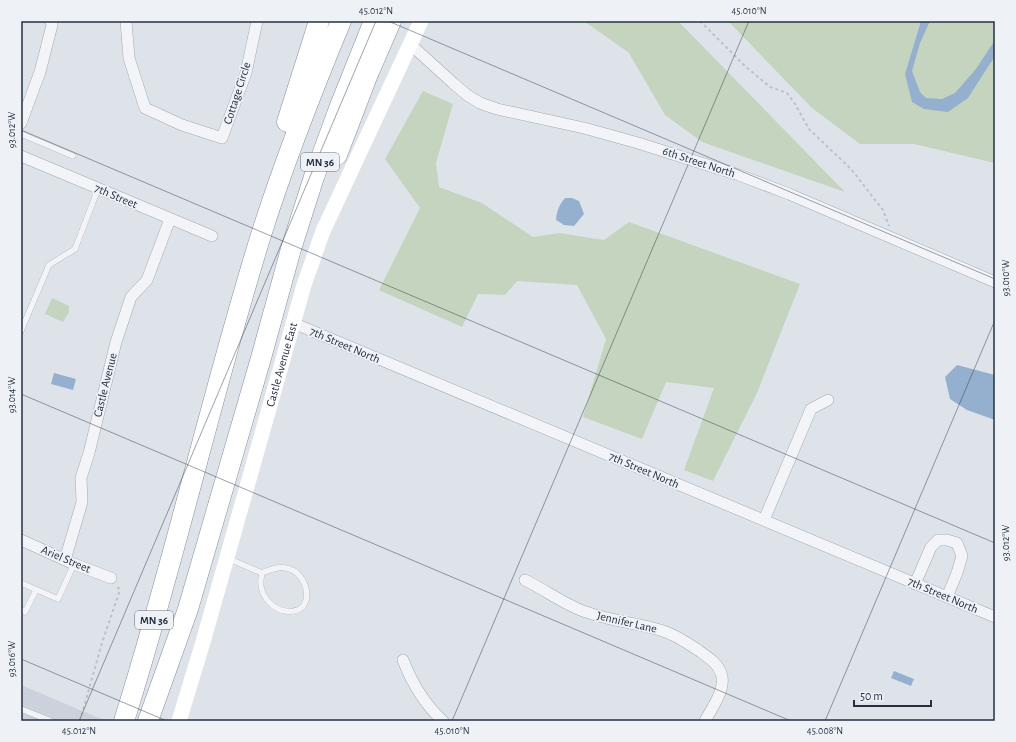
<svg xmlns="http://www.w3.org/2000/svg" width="1016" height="742" viewBox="0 0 1016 742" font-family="'Alegreya Sans',sans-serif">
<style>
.built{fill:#ccd2dc}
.green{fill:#c4d4be}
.water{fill:#95b0ce}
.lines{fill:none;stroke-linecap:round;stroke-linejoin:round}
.lane-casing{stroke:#a3aab4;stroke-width:6}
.street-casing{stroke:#a3aab4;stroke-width:12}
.highway-casing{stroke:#8490a2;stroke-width:21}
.path{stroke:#bdc1c8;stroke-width:2;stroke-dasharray:3 3;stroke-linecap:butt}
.lane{stroke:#f2f4f7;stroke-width:5.5}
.street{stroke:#f2f4f7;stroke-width:11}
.secondary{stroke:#fff;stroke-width:15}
.highway{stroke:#fff;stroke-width:20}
.ticks{fill:none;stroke:#263042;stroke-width:1;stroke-opacity:0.45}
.labels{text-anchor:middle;stroke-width:3.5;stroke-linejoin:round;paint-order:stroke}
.shield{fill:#eef2f7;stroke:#626a78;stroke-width:1}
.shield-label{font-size:11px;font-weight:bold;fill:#263042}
.street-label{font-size:12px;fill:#263042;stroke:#eef2f7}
.neatline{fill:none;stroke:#263042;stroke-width:1.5}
.ticks-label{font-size:10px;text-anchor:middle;fill:#263042}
</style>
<rect width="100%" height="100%" fill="#dee3ea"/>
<!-- built -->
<path class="built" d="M 21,685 L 106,721 L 21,721 Z"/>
<!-- green -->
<path class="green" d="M 584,21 L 678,21 L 845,192 L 702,142 L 665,115 L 629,53 Z
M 728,21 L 995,21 L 995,163 L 914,144 L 860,144 L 812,108 Z
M 423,91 L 453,104 L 436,163 L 439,187 L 482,203 L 533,237 L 559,233 L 604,240 L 629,222 L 800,284 L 757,393 L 713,481 L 684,470 L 714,388 L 666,382 L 642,439 L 583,417 L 606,339 L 577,285 L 517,281 L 505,295 L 478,294 L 462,327 L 379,290 L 420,208 L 385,159 Z
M 52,298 L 69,306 L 69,312 L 63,322 L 45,314 Z"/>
<!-- water -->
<path class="water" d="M 921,21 L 930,21 L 920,43 L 912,71 L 920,92 L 926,98 L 942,99 L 955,93 L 976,69 L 995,40 L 995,56 L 968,98 L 948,112 L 924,109 L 912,102 L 905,74 Z
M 565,198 L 572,198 L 579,201 L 584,214 L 574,226 L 564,225 L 556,220 C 557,210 559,205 565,198 Z
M 957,365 L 995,375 L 995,420 L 967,410 L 950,399 L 945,377 Z
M 54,373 L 76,379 L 73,390 L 51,384 Z
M 894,671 L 914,679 L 911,686 L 891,678 Z"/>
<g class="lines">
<defs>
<path id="lane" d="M 21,134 L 73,156
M 21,331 L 49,265 L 75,249 L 98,189
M 227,558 L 262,573 C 270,570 278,566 286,568 C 310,572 317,615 286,611 C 280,611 275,608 270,603 C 261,594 259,585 262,573
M 21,583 L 58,599 L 74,564
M 21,610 L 25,612 L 36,590
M 21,709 L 51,721"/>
<path id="street" d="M 126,21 L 129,58 L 145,108 L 182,125 L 222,138 L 246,73 L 257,21
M 410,44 L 453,83 L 467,95 L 480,103 L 497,109 L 584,128 L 638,143 L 739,175 L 789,194 L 995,282
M 21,123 L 40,72 L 52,25 L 51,21
M 21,156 L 212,236
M 293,323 L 995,617
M 764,520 L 811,409 L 828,400
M 21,540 L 74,564 L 111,578
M 65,560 L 82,502 L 81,478 L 89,453 L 116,342 L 131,297 L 147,280 L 170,219
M 525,580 C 543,589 560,601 578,609 C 606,621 635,622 663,631 C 676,635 687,643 698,650 C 707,657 717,662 721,673 C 727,689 712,707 705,721
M 915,584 L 931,547 L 938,540 L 947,540 L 957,543 L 962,556 L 957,573 L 947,597
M 403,660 C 412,683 424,704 443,721"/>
<path id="highway" d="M 287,122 L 319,21
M 337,155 L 368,74 L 391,21
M 124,721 C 175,560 211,396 261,235 C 284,162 312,91 341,21
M 148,721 L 188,609 L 261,358 L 291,249 L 314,177 L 340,106 L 374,21"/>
</defs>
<!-- lane casing -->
<use href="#lane" class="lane-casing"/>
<!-- street casing -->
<use href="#street" class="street-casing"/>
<!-- highway casing -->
<use href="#highway" class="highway-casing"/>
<!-- path -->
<path class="path" d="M 700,21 L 745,66 L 770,87 L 787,93 L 795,104 L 809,129 L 851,169 L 883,210 L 889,226
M 80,721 L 102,643 L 120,590 L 117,586"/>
<!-- lane -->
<use href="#lane" class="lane"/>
<!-- street -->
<use href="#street" class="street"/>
<!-- secondary -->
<path class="secondary" id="s1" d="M 179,721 L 203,642 L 304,285 L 323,231 L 421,21"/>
<!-- highway -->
<use href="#highway" class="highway"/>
</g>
<!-- ticks -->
<path class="ticks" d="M 388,21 L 995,279M 21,130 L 995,543M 21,394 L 791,721M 21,659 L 167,721M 79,721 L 376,21M 452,721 L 749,21M 825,721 L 995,320"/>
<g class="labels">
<!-- shield labels -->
<g class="shield">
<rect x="301" y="153" width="38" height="18" rx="3"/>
<rect x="135" y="611" width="38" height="18" rx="3"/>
</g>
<g class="shield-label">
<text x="320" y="166">MN 36</text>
<text x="154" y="624">MN 36</text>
</g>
<!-- street labels -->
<g class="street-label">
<text transform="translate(237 93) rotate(-72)" y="4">Cottage Circle</text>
<text transform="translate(699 162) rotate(18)" y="4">6th Street North</text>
<text transform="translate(116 196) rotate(23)" y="4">7th Street</text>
<text transform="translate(345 345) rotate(23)" y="4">7th Street North</text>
<text dy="4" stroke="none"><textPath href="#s1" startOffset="371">Castle Avenue East</textPath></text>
<text transform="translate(105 385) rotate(-76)" y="4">Castle Avenue</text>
<text transform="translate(644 470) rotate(23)" y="4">7th Street North</text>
<text transform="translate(66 559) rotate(23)" y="4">Ariel Street</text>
<text transform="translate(943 595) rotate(23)" y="4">7th Street North</text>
<text transform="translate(627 622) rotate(13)" y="4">Jennifer Lane</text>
</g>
</g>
<!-- border -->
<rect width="1016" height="742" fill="none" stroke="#eef2f7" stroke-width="44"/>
<!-- scale -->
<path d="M854 700v6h77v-6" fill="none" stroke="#263042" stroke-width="2"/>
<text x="860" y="700" font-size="12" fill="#263042" stroke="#eef2f7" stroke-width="3" paint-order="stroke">50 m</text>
<rect x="22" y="22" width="972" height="698" class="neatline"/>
<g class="ticks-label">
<text x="376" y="14">45.012°N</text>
<text x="749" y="14">45.010°N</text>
<text transform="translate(11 130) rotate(-90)" y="4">93.012°W</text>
<text transform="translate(1005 278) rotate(-90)" y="4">93.010°W</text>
<text transform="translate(11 395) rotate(-90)" y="4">93.014°W</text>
<text transform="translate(1005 543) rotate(-90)" y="4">93.012°W</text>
<text transform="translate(11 659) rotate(-90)" y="4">93.016°W</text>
<text x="79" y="734">45.012°N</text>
<text x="452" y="734">45.010°N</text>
<text x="825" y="734">45.008°N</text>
</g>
</svg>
